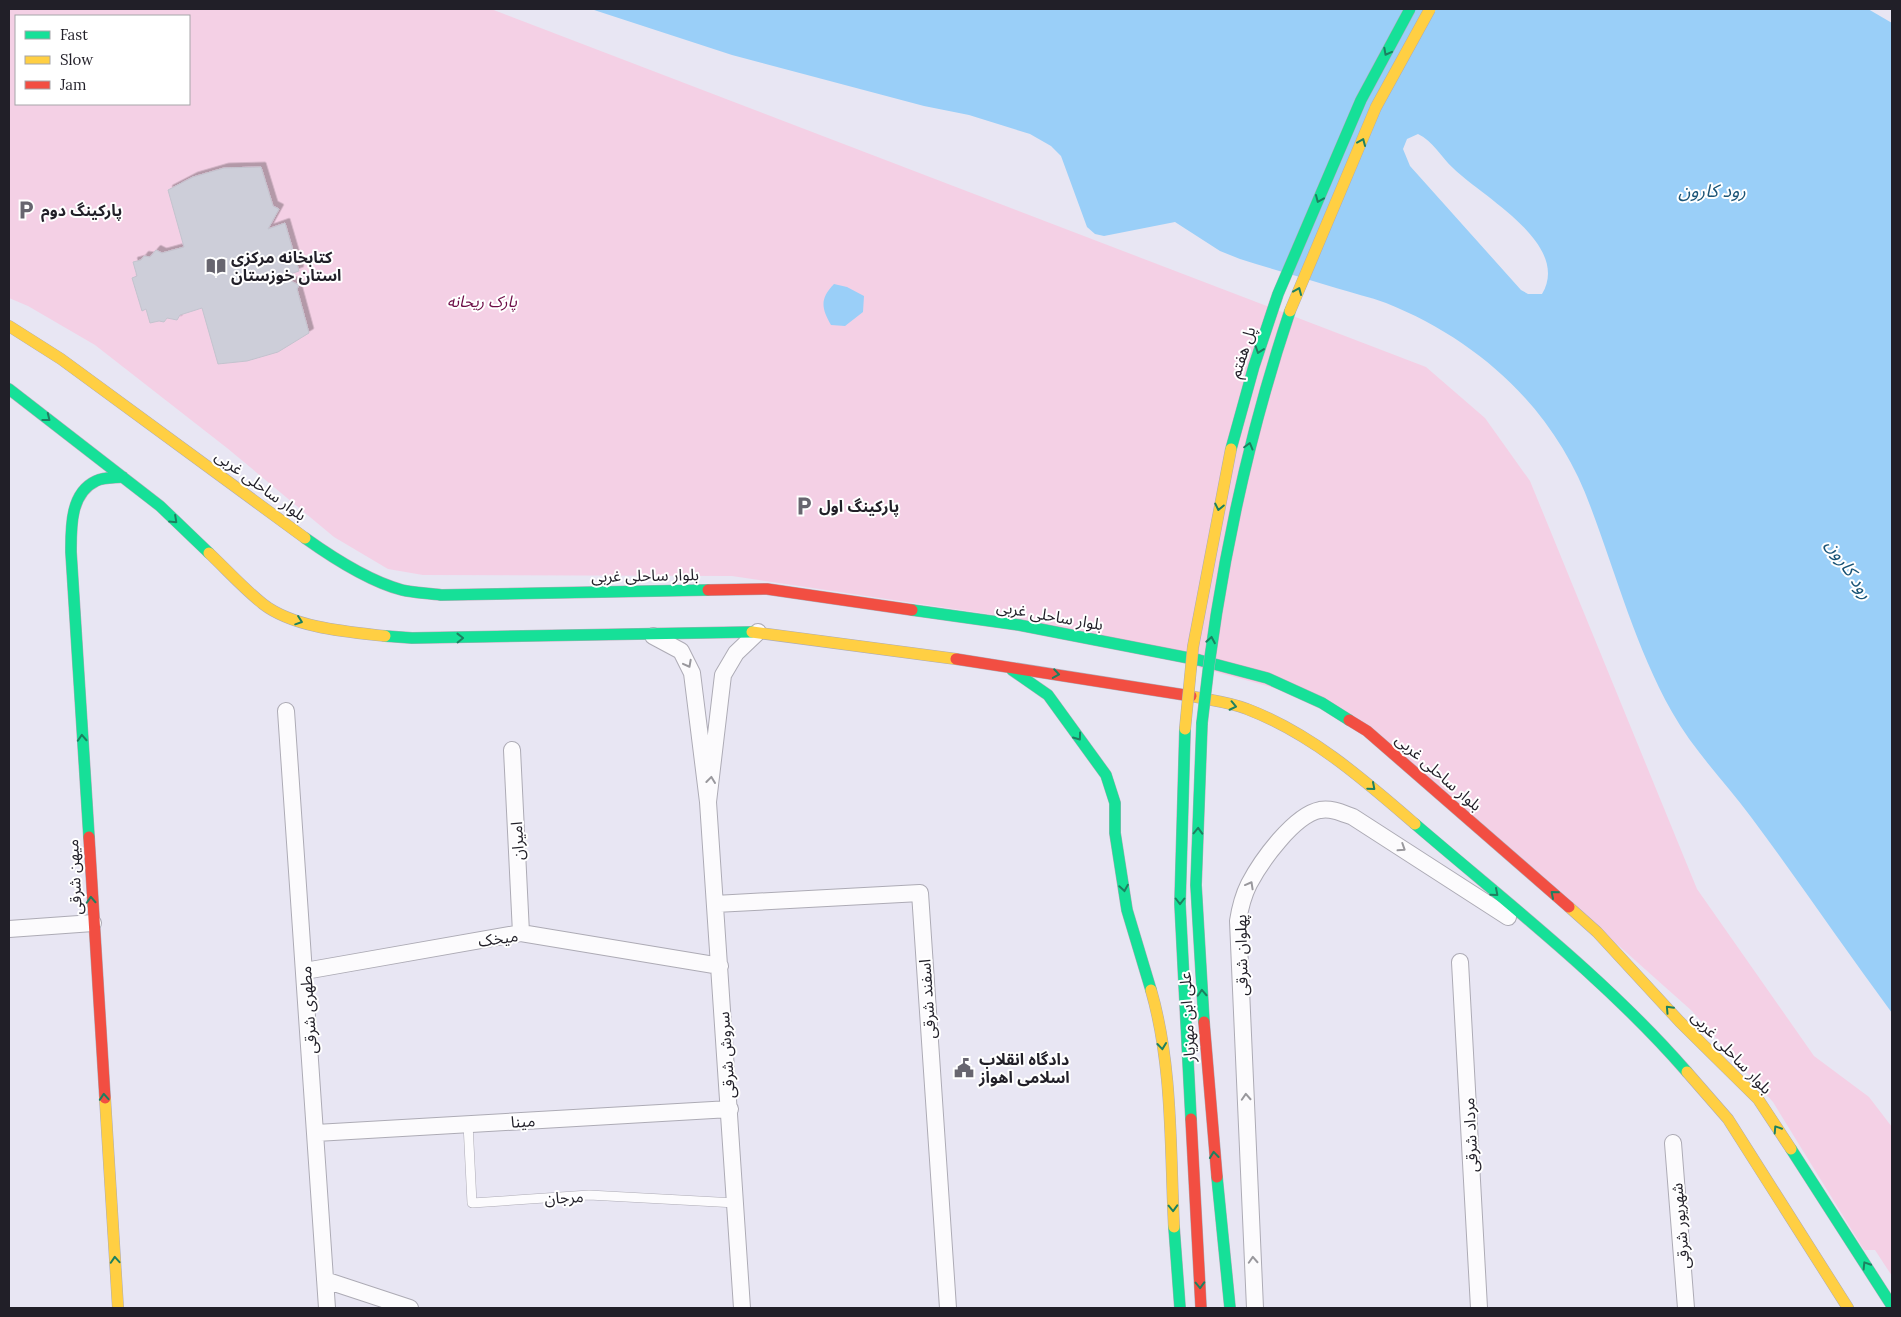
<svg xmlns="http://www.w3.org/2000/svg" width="1901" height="1317" viewBox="0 0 1901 1317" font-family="Lora,'Noto Sans Arabic',serif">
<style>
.green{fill:#f4d0e5;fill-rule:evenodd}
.water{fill:#9acff8;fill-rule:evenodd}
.building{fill:#cdced9;stroke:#c3c3ce;filter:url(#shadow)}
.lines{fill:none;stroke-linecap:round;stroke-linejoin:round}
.lane-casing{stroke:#adabb5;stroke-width:10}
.street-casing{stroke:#adabb5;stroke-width:18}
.fast-casing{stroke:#adabb5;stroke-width:12}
.slow-casing{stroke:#adabb5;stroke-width:12}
.jam-casing{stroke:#adabb5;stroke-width:12}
.lane{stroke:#fcfbfd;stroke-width:9}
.street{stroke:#fcfbfd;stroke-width:16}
.fast{stroke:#16e098;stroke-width:11}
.slow{stroke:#ffcf43;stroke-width:11}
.jam{stroke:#f24e42;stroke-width:11}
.fast-bridge-casing{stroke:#adabb5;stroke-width:12;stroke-linecap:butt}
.slow-bridge-casing{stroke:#adabb5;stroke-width:12;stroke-linecap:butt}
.fast-bridge{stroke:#16e098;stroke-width:11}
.slow-bridge{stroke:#ffcf43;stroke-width:11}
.oneway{stroke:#1c8060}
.oneway2{stroke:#99989d}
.labels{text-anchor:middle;stroke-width:4;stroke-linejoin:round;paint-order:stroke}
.poi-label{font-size:16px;font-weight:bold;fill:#211f28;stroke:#fff;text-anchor:start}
.park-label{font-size:16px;font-style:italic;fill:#6c0b45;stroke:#fff}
.street-label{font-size:16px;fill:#211f28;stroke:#fff}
.water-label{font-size:18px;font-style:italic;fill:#195376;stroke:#fff}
</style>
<defs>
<filter id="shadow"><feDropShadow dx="4.5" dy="-4.5" stdDeviation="0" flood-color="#0004"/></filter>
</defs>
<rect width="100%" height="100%" fill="#e8e6f3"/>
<!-- green -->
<path class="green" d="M 9,9 L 491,9 L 1426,367 L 1485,418 L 1530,481 L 1697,889 L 1814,1056 L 1869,1097 L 1892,1127 L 1892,1276 L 1875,1250 L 1864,1250 L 1773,1102 L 1692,1011 L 1609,937 L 1330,703 L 1021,619 L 732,576 L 423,575 L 388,569 L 334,537 L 227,448 L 95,345 L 28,306 L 9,298 ZM 16,16 L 189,16 L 189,104 L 16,104 Z"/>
<!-- water -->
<path class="water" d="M 591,9 L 1868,9 L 1892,23 L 1892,1013 C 1844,948 1799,881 1751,817 C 1725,782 1694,751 1672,712 C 1636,648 1617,577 1591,508 C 1556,411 1481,341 1386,303 C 1370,297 1352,293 1336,288 C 1304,278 1272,269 1240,259 L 1220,251 L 1175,222 L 1104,236 L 1095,234 L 1087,227 L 1061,156 L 1051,146 L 1030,134 L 969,115 L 924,106 L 732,55 ZM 1418,134 C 1433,141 1441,157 1453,168 C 1481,196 1572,244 1542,294 L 1528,294 L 1521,290 L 1410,166 L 1403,149 L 1407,139 Z
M 834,284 L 847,287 L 864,296 L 863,312 L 845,326 L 831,325 C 821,307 820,299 834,284 Z"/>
<!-- building -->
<path class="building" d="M 261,167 L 273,206 L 279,209 L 268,229 L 285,223 L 299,271 L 282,277 L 299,285 L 297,289 L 309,333 L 278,352 L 247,361 L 218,364 L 202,308 L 180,315 L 177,320 L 167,318 L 164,322 L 159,321 L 150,323 L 146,309 L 142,311 L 132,278 L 137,276 L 133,262 L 141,260 L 144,256 L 150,257 L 156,250 L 162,253 L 184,247 L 168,190 L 193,177 L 224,168 Z"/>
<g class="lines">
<defs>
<path id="lane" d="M 468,1124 L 472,1203 L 589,1195 L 736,1203"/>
<path id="street" d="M 653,636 L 681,651 L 692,673 L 708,802 L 723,675 L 736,653 L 758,632
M 286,711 L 327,1308
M 512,750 L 521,933
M 708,802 L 742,1308
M 715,904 L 920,893 L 948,1308
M 9,929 L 93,923
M 1460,962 L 1479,1308
M 305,971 L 521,933 L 720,966
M 316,1133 L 730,1109
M 1673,1143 L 1686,1308
M 325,1280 L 410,1308
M 1255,1308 L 1238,921 C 1240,908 1243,896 1249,884 C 1261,861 1294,815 1320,810 C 1332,808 1342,813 1353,817 L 1508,917"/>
<path id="fast" d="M 9,389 L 160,506 L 209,553
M 305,538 C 333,558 368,581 402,590 C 414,593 428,593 441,595 L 708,590
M 912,610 L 1019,625 L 1199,660 L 1267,678 L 1322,703 L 1349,720
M 385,636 L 412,638 L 752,632
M 1012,670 L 1048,695 L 1106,775 L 1115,803 L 1115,833 L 1127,910 L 1151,990
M 1202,723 L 1196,885 L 1204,1022
M 1185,729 L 1180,904 L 1191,1119
M 1415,824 C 1507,903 1607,980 1687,1072
M 89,837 L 71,552 C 71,528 70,493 96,481 C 104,477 114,478 123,477
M 1791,1149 L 1892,1306
M 1217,1177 L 1230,1308
M 1174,1227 L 1180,1308"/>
<path id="slow" d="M 9,326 L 61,359 L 305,538
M 209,553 C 227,570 244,589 263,604 C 294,628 348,632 385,636
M 752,632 L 956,659
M 1191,696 C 1209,700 1230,702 1247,709 C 1312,734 1363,779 1415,824
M 1569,907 L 1597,932 L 1680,1022 L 1758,1099 L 1791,1149
M 1151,990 C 1173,1066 1170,1149 1174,1227
M 1687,1072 L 1728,1119 L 1848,1308
M 105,1098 L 118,1308"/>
<path id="jam" d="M 708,590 L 767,589 L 912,610
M 956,659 L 1191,696
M 1349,720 L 1367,731 L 1569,907
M 89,837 L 105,1098
M 1204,1022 L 1217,1177
M 1191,1119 L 1201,1308"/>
</defs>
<!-- lane casing -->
<use href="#lane" class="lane-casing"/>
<!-- street casing -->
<use href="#street" class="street-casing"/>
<!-- fast casing -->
<use href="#fast" class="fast-casing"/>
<!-- slow casing -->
<use href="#slow" class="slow-casing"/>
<!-- jam casing -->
<use href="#jam" class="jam-casing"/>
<!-- lane -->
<use href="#lane" class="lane"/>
<!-- street -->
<use href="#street" class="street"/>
<!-- fast -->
<use href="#fast" class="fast"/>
<!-- slow -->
<use href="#slow" class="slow"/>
<!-- jam -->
<use href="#jam" class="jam"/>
<defs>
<path id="fast-bridge" d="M 1231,449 L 1254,366 L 1278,294 L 1361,100 L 1410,9
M 1202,723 C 1217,582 1245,445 1290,311"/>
<path id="slow-bridge" d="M 1290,311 L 1376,107 L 1430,9
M 1185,729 L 1193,647 L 1231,449"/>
</defs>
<!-- fast-bridge casing -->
<use href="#fast-bridge" class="fast-bridge-casing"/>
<!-- slow-bridge casing -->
<use href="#slow-bridge" class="slow-bridge-casing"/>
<!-- fast-bridge -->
<use href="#fast-bridge" class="fast-bridge"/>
<!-- slow-bridge -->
<use href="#slow-bridge" class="slow-bridge"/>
</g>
<!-- one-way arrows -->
<defs><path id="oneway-chevron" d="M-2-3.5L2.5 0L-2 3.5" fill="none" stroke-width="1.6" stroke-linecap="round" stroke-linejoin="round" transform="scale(1.25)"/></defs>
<g class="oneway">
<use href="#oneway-chevron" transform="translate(1387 52) rotate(118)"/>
<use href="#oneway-chevron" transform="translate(1362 142) rotate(-67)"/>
<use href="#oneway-chevron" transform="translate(1319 199) rotate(113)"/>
<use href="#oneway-chevron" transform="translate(1298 291) rotate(-67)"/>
<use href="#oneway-chevron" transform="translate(1259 350) rotate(109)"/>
<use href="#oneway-chevron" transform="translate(47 418) rotate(38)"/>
<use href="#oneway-chevron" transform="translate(1249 446) rotate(-75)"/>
<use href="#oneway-chevron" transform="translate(1219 507) rotate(102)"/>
<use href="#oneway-chevron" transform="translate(174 520) rotate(43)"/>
<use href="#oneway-chevron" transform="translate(299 621) rotate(19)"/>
<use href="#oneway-chevron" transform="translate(460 638) rotate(-1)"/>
<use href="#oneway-chevron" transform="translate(1211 640) rotate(-80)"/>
<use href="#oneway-chevron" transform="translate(1056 674) rotate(9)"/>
<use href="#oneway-chevron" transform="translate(1233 706) rotate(12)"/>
<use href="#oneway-chevron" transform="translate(1078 737) rotate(54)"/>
<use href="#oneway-chevron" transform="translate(82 738) rotate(-93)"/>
<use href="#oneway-chevron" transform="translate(1372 787) rotate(41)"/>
<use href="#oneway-chevron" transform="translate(1198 831) rotate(-88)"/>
<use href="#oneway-chevron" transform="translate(1124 888) rotate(81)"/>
<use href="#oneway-chevron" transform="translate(1495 893) rotate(41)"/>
<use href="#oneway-chevron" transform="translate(1554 894) rotate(-139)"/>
<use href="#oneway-chevron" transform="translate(91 900) rotate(-93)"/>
<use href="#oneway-chevron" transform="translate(1180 901) rotate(90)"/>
<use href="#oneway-chevron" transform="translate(1202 993) rotate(-93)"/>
<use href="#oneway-chevron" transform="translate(1669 1009) rotate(-133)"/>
<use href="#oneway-chevron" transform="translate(1162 1046) rotate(84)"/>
<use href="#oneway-chevron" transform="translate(104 1097) rotate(-94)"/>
<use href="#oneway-chevron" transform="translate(1777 1129) rotate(-123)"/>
<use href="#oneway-chevron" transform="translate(1214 1155) rotate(-96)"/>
<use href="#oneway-chevron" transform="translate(1173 1208) rotate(88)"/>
<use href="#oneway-chevron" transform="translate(115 1260) rotate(-94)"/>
<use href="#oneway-chevron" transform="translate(1866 1265) rotate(-122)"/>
<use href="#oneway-chevron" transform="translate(1200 1285) rotate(88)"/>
</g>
<g class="oneway2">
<use href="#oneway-chevron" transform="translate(688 664) rotate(62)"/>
<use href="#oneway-chevron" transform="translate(711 780) rotate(-83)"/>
<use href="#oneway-chevron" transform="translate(1402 848) rotate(33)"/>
<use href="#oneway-chevron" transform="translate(1250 885) rotate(-61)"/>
<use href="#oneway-chevron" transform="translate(1246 1097) rotate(-93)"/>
<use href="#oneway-chevron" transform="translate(1253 1260) rotate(-93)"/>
</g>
<!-- icons -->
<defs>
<symbol id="parking-bare" viewBox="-9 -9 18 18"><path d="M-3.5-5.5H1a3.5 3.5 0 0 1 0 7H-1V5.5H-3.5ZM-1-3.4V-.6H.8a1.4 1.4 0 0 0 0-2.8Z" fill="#67656f" stroke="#fff" stroke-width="2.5" paint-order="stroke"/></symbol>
<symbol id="library-bare" viewBox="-9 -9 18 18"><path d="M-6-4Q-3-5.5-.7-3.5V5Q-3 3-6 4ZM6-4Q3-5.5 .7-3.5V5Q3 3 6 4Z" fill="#67656f" stroke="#fff" stroke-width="2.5" paint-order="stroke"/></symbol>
<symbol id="civic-bare" viewBox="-9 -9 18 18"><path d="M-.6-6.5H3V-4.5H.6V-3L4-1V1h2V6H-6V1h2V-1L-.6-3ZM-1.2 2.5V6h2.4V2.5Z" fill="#67656f" stroke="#fff" stroke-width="2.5" paint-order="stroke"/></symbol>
</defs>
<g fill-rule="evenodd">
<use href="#parking-bare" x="12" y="196" width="28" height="28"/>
<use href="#library-bare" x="202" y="252" width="28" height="28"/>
<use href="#parking-bare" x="790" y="492" width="28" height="28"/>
<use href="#civic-bare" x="950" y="1054" width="28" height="28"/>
</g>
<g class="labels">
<!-- poi labels -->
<g class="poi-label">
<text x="41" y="216">پارکینگ دوم</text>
<text x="231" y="263">کتابخانه مرکزی<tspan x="231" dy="18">استان خوزستان</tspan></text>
<text x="819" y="512">پارکینگ اول</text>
<text x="979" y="1065">دادگاه انقلاب<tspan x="979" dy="18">اسلامی اهواز</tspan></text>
</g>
<!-- park labels -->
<g class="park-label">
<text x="482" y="307">پارک ریحانه</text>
</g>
<!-- street labels -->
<g class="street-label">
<text transform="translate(1242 352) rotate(-72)" y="6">پل هفتم</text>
<text transform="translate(261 485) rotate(36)" y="6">بلوار ساحلی غربی</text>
<text transform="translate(645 575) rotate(-1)" y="6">بلوار ساحلی غربی</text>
<text transform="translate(1050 615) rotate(10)" y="6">بلوار ساحلی غربی</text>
<text transform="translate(1439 772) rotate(41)" y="6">بلوار ساحلی غربی</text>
<text transform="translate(517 841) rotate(-93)" y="6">امیران</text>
<text transform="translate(74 877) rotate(-93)" y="6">میهن شرقی</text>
<text transform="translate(498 938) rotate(-8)" y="6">میخک</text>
<text transform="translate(1241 955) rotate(-91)" y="6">پهلوان شرقی</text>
<text transform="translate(927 999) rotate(-94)" y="6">اسفند شرقی</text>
<text transform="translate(308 1010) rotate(-94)" y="6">مطهری شرقی</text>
<text transform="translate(1187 1017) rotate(-93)" y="6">علی ابن مهزیار</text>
<text transform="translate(1732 1052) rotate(46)" y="6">بلوار ساحلی غربی</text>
<text transform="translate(726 1055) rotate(-94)" y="6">سروش شرقی</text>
<text transform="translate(523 1121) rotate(-3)" y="6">مینا</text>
<text transform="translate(1470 1135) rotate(-93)" y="6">مرداد شرقی</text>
<text transform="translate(564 1197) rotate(-3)" y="6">مرجان</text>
<text transform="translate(1680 1226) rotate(-95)" y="6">شهریور شرقی</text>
</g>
<!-- water labels -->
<g class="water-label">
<text x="1712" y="197">رود کارون</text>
<text transform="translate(1849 569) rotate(56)" y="6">رود کارون</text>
</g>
</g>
<!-- border -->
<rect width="1901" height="1317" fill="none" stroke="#211f28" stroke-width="20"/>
<!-- legend -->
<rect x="15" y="15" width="175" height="90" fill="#ffffff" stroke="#a6a5a9"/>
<rect x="25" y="31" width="25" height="8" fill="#16e098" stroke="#a6a5a9"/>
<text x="60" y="40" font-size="15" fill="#211f28">Fast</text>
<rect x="25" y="56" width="25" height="8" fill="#ffcf43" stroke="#a6a5a9"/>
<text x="60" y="65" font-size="15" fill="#211f28">Slow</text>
<rect x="25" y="81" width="25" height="8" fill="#f24e42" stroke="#a6a5a9"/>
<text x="60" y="90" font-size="15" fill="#211f28">Jam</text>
</svg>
